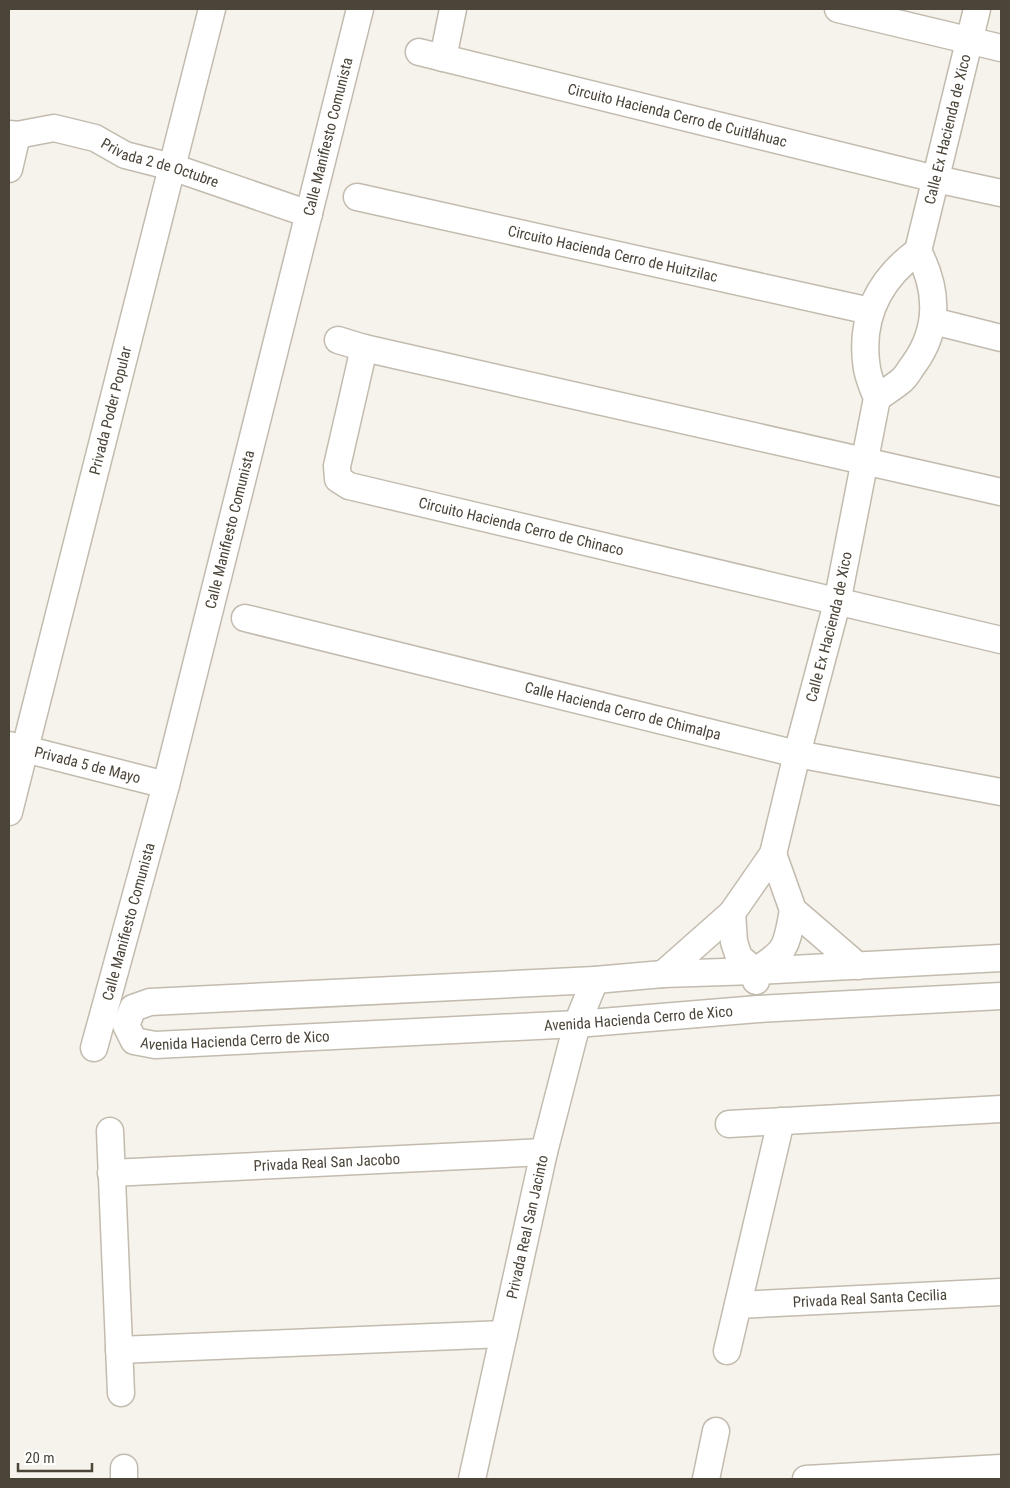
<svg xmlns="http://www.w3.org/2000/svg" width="1010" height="1488" viewBox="0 0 1010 1488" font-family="'Roboto Condensed',sans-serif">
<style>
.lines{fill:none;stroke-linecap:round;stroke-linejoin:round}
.minor-casing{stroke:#c2bbae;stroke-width:29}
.minor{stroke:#fff;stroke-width:26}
.labels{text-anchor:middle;stroke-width:4;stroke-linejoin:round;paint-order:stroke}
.street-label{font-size:15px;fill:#4b4439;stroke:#fff}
</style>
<rect width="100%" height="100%" fill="#f6f3ec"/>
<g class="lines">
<defs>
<g id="minor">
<path d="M 838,9 L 1001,48"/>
<path id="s1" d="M 419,52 L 936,179 L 1001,193"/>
<path d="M 443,58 L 453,9"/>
<path id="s2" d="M 9,134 L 17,135 L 54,128 L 95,138 L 125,155 L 172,167 L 309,214"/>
<path d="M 9,169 L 17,135"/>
<path id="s3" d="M 357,197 L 870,311"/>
<path d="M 933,321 L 1001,338"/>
<path d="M 338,340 L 364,348 L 1001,492"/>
<path id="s4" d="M 364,348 L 337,466 L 338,479 L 349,486 L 1001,640"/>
<path d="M 877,398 C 885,392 894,387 902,380 C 907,376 910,369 914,364 C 940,328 938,289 918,251"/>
<path id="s5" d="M 245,618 L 797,754 L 1001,792"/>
<path id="s6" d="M 9,745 L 166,785"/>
<path id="s7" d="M 9,812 L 212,9"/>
<path d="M 773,854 L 793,910 L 858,966"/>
<path d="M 732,913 L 734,942 L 739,957 L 755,971 L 756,981"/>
<path id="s8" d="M 1001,958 L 755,971 L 663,974 L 595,980 L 150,1002 L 133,1008 L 126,1025 L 134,1041 L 155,1045 L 577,1024 L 758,1009 L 1001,996"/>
<path d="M 755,971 C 788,950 786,947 793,910"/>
<path id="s9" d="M 663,974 L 732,913 L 773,854 L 797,754 L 837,603 L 877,398 C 873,389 869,379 867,369 C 859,319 878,280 918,251 L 977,9"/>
<path id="s10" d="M 94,1048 L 166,785 L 360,9"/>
<path d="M 729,1124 L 1001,1109"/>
<path d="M 110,1131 L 121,1393"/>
<path id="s11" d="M 111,1173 L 544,1152"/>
<path id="s12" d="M 738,1305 L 1001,1292"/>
<path d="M 119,1350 L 504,1334"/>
<path d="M 727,1351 L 781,1121"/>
<path d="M 124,1468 L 124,1479"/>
<path id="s13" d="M 472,1479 L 544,1152 L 577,1024 L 595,980"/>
<path d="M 706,1479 L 716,1431"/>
<path d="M 806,1479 L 1001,1468"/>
</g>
</defs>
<!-- minor casing -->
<use href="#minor" class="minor-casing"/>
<!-- minor -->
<use href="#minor" class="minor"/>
</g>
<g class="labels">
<!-- street labels -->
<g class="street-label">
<text dy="5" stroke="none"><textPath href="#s1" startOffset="266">Circuito Hacienda Cerro de Cuitláhuac</textPath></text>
<text dy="5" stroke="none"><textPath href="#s9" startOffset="924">Calle Ex Hacienda de Xico</textPath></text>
<text dy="5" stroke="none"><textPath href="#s10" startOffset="941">Calle Manifiesto Comunista</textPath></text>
<text dy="5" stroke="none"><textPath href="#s2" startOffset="158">Privada 2 de Octubre</textPath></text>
<text dy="5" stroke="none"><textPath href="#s3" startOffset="262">Circuito Hacienda Cerro de Huitzilac</textPath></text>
<text dy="5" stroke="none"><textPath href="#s7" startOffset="414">Privada Poder Popular</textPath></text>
<text dy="5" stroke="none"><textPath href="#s4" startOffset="324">Circuito Hacienda Cerro de Chinaco</textPath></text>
<text dy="5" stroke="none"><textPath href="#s10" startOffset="536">Calle Manifiesto Comunista</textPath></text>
<text dy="5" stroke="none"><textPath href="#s9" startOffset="398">Calle Ex Hacienda de Xico</textPath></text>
<text dy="5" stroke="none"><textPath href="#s5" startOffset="389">Calle Hacienda Cerro de Chimalpa</textPath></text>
<text dy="5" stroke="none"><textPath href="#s6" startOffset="81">Privada 5 de Mayo</textPath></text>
<text dy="5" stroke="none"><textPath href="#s10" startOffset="131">Calle Manifiesto Comunista</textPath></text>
<text dy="5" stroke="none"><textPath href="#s8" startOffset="1412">Avenida Hacienda Cerro de Xico</textPath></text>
<text dy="5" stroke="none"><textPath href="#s8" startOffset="1008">Avenida Hacienda Cerro de Xico</textPath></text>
<text dy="5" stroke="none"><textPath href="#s11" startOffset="216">Privada Real San Jacobo</textPath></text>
<text dy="5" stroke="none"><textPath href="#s13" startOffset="258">Privada Real San Jacinto</textPath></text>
<text dy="5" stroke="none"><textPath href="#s12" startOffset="132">Privada Real Santa Cecilia</textPath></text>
</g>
</g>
<!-- border -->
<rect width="1010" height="1488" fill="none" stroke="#4b4439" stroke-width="20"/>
<!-- scale -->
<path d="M18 1463v8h74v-8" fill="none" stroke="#4b4439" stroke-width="2.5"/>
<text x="25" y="1463" font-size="15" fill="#4b4439" stroke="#ffffff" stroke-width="4" paint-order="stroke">20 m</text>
</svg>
